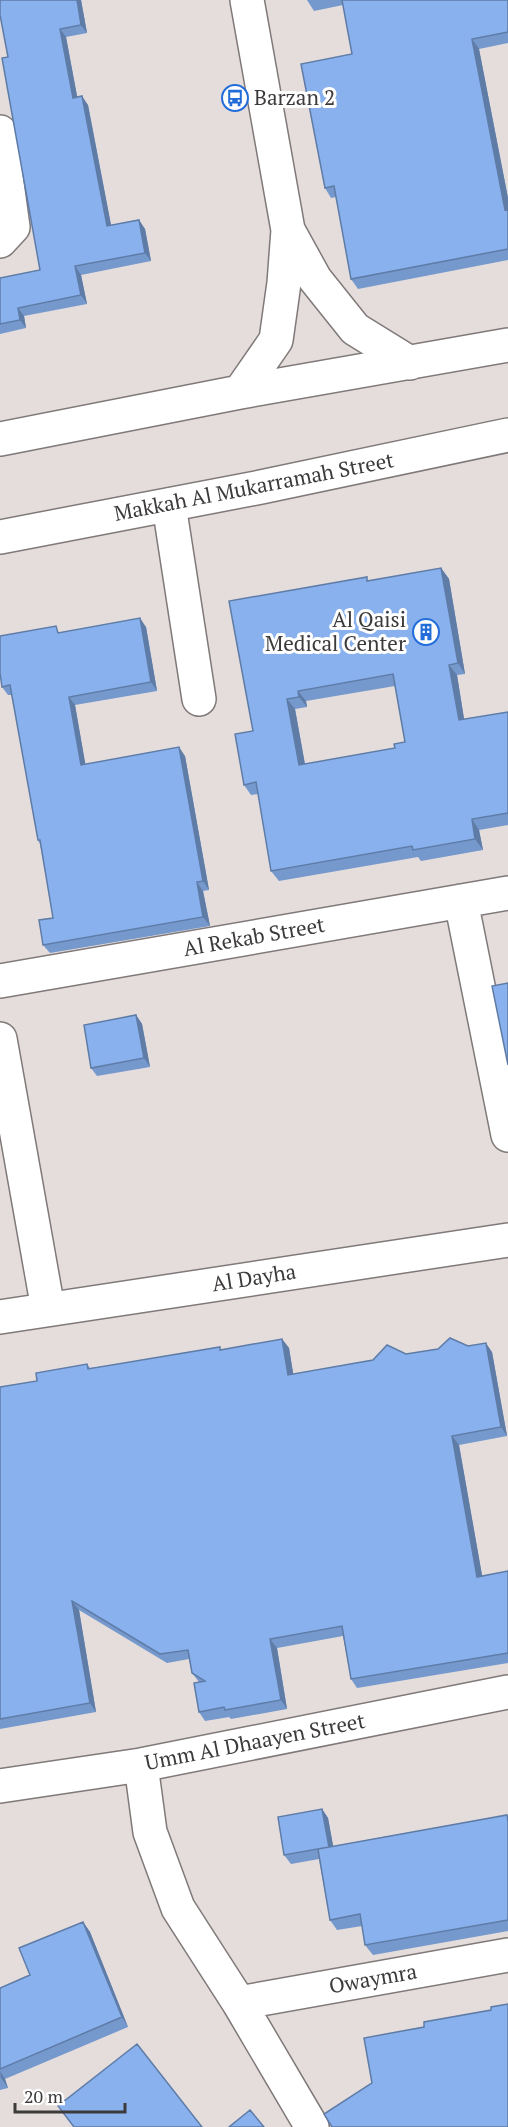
<svg xmlns="http://www.w3.org/2000/svg" width="508" height="2127" viewBox="0 0 508 2127" font-family="'PT Serif',serif">
<style>
.lines{fill:none;stroke-linecap:round;stroke-linejoin:round}
.street-casing{stroke:#807979;stroke-width:36}
.secondary-casing{stroke:#807979;stroke-width:36}
.street{stroke:#fff;stroke-width:33}
.secondary{stroke:#fff;stroke-width:33}
.wall{fill:#7598cd;fill-rule:evenodd}
.shaded-wall{fill:#5f7ca7}
.building{fill:#88b1ee;stroke:#5f7ca7;stroke-width:1.5;fill-rule:evenodd}
.labels{text-anchor:middle;stroke-width:6;stroke-linejoin:round;paint-order:stroke}
.poi-label{font-size:21px;fill:#3d3a3a;stroke:#fff;text-anchor:start}
.street-label{font-size:21px;fill:#3d3a3a;stroke:#fff}
</style>
<rect width="100%" height="100%" fill="#e4dddc"/>
<g class="lines">
<defs>
<path id="street" d="M 0,132 L 13,227 L 0,241
M 169,505 L 199,699
M 461,901 L 508,1135
M 0,981 L 508,893
M 0,1039 L 48,1309
M 0,1317 L 508,1240
M 141,1765 L 150,1832 L 178,1908 L 239,2003 L 312,2127
M 0,1786 L 141,1765 L 508,1692
M 239,2003 L 508,1955"/>
<path id="secondary" d="M 288,230 L 315,279 L 355,329 L 410,363
M 240,392 L 276,340 L 284,283 L 288,230 L 247,0
M 0,439 L 240,392 L 508,345
M 0,537 L 261,487 L 508,435"/>
</defs>
<!-- street casing -->
<use href="#street" class="street-casing"/>
<!-- secondary casing -->
<use href="#secondary" class="secondary-casing"/>
<!-- street -->
<use href="#street" class="street"/>
<!-- secondary -->
<use href="#secondary" class="secondary"/>
</g>
<!-- wall -->
<path class="wall" d="M 81,0 L 87,33 L 66,37 L 77,97 L 88,105 L 111,226 L 139,220 L 145,229 L 151,261 L 81,275 L 87,304 L 24,316 L 26,328 L 0,334 L 0,278 L 40,270 L 8,57 Z
M 307,0 L 508,0 L 508,43 L 479,49 L 508,198 L 508,260 L 358,289 L 351,279 L 336,197 L 331,198 L 325,188 L 352,54 L 343,5 L 314,11 Z
M 441,568 L 449,579 L 465,674 L 457,675 L 464,719 L 508,712 L 508,825 L 479,830 L 483,850 L 421,861 L 418,857 L 279,881 L 271,871 L 258,794 L 251,795 L 244,785 L 253,731 L 370,581 ZM 395,686 L 405,742 L 395,748 L 305,764 L 295,709 L 307,707 L 306,701 Z
M 146,627 L 157,691 L 75,705 L 85,764 L 185,756 L 209,890 L 203,891 L 210,926 L 50,953 L 43,945 L 53,918 L 40,844 L 38,840 L 12,695 L 8,695 L 2,687 L 61,632 Z
M 136,1015 L 142,1024 L 150,1067 L 97,1076 L 91,1068 Z
M 282,1339 L 289,1348 L 293,1374 L 406,1354 L 468,1346 L 492,1352 L 507,1436 L 459,1445 L 482,1576 L 508,1571 L 508,1663 L 357,1688 L 351,1679 L 343,1636 L 277,1648 L 287,1709 L 231,1719 L 229,1717 L 205,1721 L 199,1712 L 199,1682 L 192,1673 L 189,1659 L 167,1663 L 79,1610 L 96,1712 L 0,1729 L 0,1387 L 37,1381 L 87,1364 L 90,1368 L 222,1350 Z
M 322,1809 L 328,1818 L 333,1846 L 507,1815 L 508,1817 L 508,1931 L 373,1955 L 365,1945 L 362,1926 L 337,1930 L 330,1920 L 319,1859 L 291,1864 L 284,1855 Z
M 83,1922 L 90,1932 L 128,2027 L 5,2079 L 8,2088 L 0,2090 L 0,1988 L 30,1975 Z"/>
<!-- shaded-wall -->
<path class="shaded-wall" d="M 77,0 L 81,0 L 87,33 L 81,25 Z
M 60,29 L 66,37 L 79,106 L 73,98 Z
M 472,39 L 479,49 L 508,198 L 508,214 L 505,210 Z
M 82,96 L 88,105 L 113,235 L 107,226 Z
M 139,220 L 145,229 L 151,261 L 145,253 Z
M 75,266 L 81,275 L 87,304 L 81,295 Z
M 18,308 L 24,316 L 26,328 L 20,320 Z
M 441,568 L 449,579 L 465,674 L 458,663 Z
M 140,618 L 146,627 L 157,691 L 151,682 Z
M 449,665 L 457,675 L 466,731 L 459,720 Z
M 298,691 L 306,701 L 307,707 L 299,697 Z
M 69,697 L 75,705 L 87,773 L 81,765 Z
M 287,699 L 295,709 L 307,776 L 299,765 Z
M 179,747 L 185,756 L 209,890 L 203,881 Z
M 472,819 L 479,830 L 483,850 L 475,839 Z
M 197,882 L 203,891 L 210,926 L 203,917 Z
M 136,1015 L 142,1024 L 150,1067 L 144,1058 Z
M 282,1339 L 289,1348 L 295,1384 L 288,1375 Z
M 486,1343 L 492,1352 L 507,1436 L 501,1427 Z
M 452,1436 L 459,1445 L 484,1586 L 477,1577 Z
M 72,1601 L 79,1610 L 96,1712 L 90,1703 Z
M 270,1639 L 277,1648 L 287,1709 L 281,1700 Z
M 322,1809 L 328,1818 L 335,1856 L 329,1847 Z
M 83,1922 L 90,1932 L 128,2027 L 122,2017 Z
M 0,2071 L 5,2079 L 8,2088 L 1,2078 Z"/>
<!-- building -->
<path class="building" d="M 0,0 L 77,0 L 81,25 L 60,29 L 73,98 L 82,96 L 107,226 L 139,220 L 145,253 L 75,266 L 81,295 L 18,308 L 20,320 L 0,324 L 0,278 L 40,270 L 2,58 L 8,57 L 0,15 Z
M 342,0 L 508,0 L 508,32 L 472,39 L 505,210 L 508,209 L 508,249 L 351,279 L 334,186 L 325,188 L 301,64 L 352,54 Z
M 441,568 L 458,663 L 449,665 L 459,720 L 508,712 L 508,813 L 472,819 L 475,839 L 413,850 L 412,846 L 271,871 L 256,782 L 244,785 L 235,734 L 253,731 L 229,601 L 367,577 L 367,581 ZM 393,674 L 405,742 L 394,744 L 395,748 L 299,765 L 287,699 L 299,697 L 298,691 Z
M 140,618 L 151,682 L 69,697 L 81,765 L 179,747 L 203,881 L 197,882 L 203,917 L 43,945 L 39,920 L 53,918 L 40,840 L 38,840 L 10,685 L 2,687 L 0,673 L 0,636 L 56,626 L 58,633 Z
M 508,983 L 508,1065 L 492,986 Z
M 136,1015 L 144,1058 L 91,1068 L 84,1025 Z
M 450,1338 L 468,1346 L 486,1343 L 501,1427 L 452,1436 L 477,1577 L 508,1571 L 508,1653 L 351,1679 L 342,1626 L 270,1639 L 281,1700 L 225,1710 L 224,1707 L 199,1712 L 194,1683 L 205,1681 L 192,1673 L 188,1650 L 160,1654 L 72,1601 L 90,1703 L 0,1719 L 0,1387 L 37,1381 L 36,1373 L 87,1364 L 88,1369 L 220,1347 L 220,1350 L 282,1339 L 288,1375 L 373,1360 L 387,1345 L 406,1354 L 438,1349 Z
M 322,1809 L 329,1847 L 284,1855 L 278,1817 Z
M 507,1815 L 508,1822 L 508,1920 L 365,1945 L 360,1914 L 330,1920 L 318,1849 Z
M 83,1922 L 122,2017 L 0,2069 L 0,1988 L 30,1975 L 19,1948 Z
M 508,2004 L 508,2127 L 332,2127 L 324,2114 L 372,2083 L 364,2038 L 424,2027 L 424,2022 L 491,2010 L 491,2007 Z
M 137,2044 L 202,2127 L 74,2127 L 58,2106 Z
M 250,2110 L 264,2127 L 229,2127 Z"/>
<!-- icons -->
<defs>
<symbol id="bus-ring" viewBox="-11 -11 22 22"><circle r="9.5" fill="#fff" stroke="#236dd9" stroke-width="1.5"/><path d="M-5-6H5V4H4V6H2V4H-2V6H-4V4H-5ZM-3.5-4V0h7V-4ZM-3.5 1.2v1.5H-2V1.2ZM2 1.2v1.5H3.5V1.2Z" fill="#236dd9"/></symbol>
<symbol id="building-ring" viewBox="-11 -11 22 22"><circle r="9.5" fill="#fff" stroke="#236dd9" stroke-width="1.5"/><path d="M-4-6H4V6H1V3H-1V6H-4ZM-2.5-4.3h1.7v1.8h-1.7ZM.8-4.3h1.7v1.8H.8ZM-2.5-1h1.7V.8h-1.7ZM.8-1h1.7V.8H.8Z" fill="#236dd9"/></symbol>
</defs>
<g fill-rule="evenodd">
<use href="#bus-ring" x="220" y="83" width="30" height="30"/>
<use href="#building-ring" x="411" y="617" width="30" height="30"/>
</g>
<g class="labels">
<!-- poi labels -->
<g class="poi-label">
<text x="254" y="105">Barzan 2</text>
<text x="406" y="627" text-anchor="end">Al Qaisi<tspan x="406" dy="24">Medical Center</tspan></text>
</g>
<!-- street labels -->
<g class="street-label">
<text transform="translate(254 487) rotate(-11)" y="7">Makkah Al Mukarramah Street</text>
<text transform="translate(254 937) rotate(-10)" y="7">Al Rekab Street</text>
<text transform="translate(254 1278) rotate(-9)" y="7">Al Dayha</text>
<text transform="translate(255 1742) rotate(-11)" y="7">Umm Al Dhaayen Street</text>
<text transform="translate(373 1979) rotate(-10)" y="7">Owaymra</text>
</g>
</g>
<!-- scale -->
<path d="M15 2103v9h110v-9" fill="none" stroke="#3d3a3a" stroke-width="3"/>
<text x="24" y="2103" font-size="18" fill="#3d3a3a" stroke="#ffffff" stroke-width="4.5" paint-order="stroke">20 m</text>
</svg>
